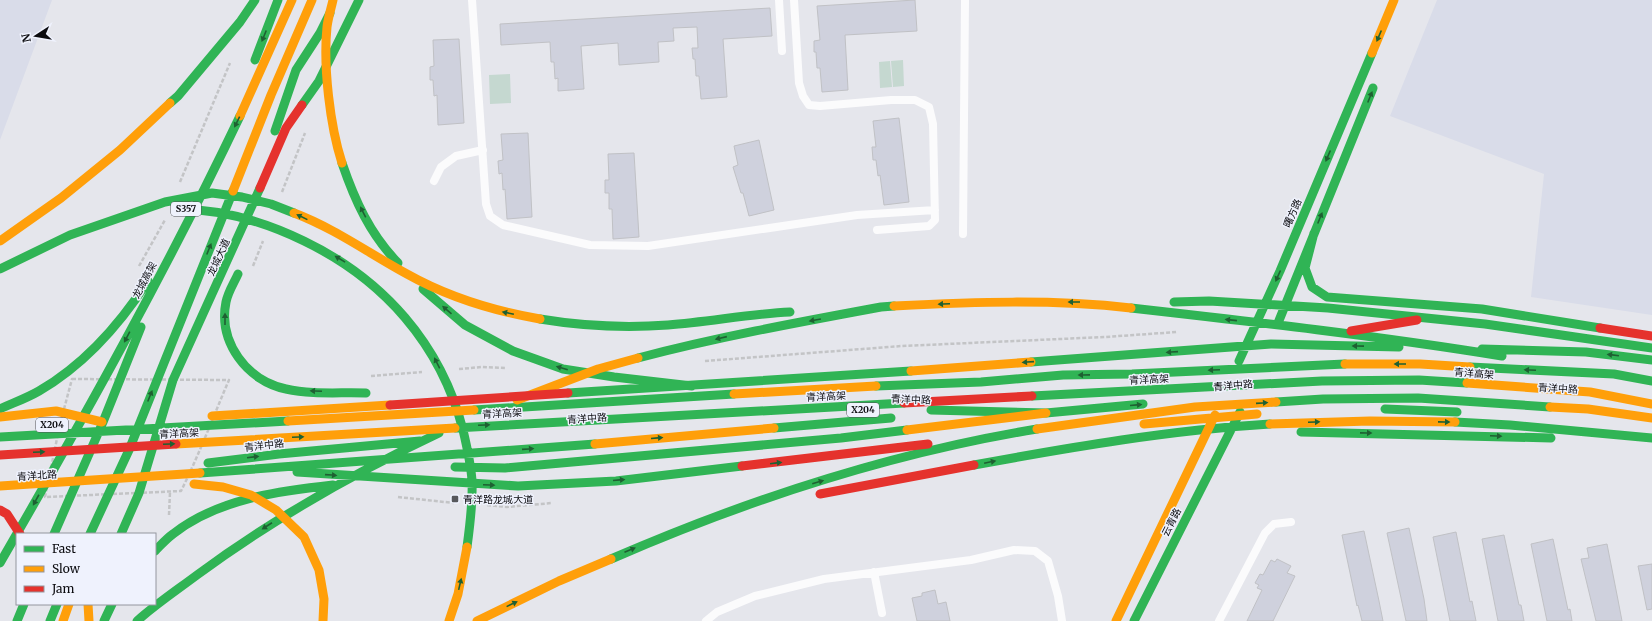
<svg xmlns="http://www.w3.org/2000/svg" width="1652" height="621" viewBox="0 0 1652 621" font-family="Merriweather,'Noto Sans SC',serif">
<style>
.built{fill:#d9dce9}
.green{fill:#c5d8d0}
.building{fill:#cfd1dd;stroke:#c0c1c5}
.lines{fill:none;stroke-linecap:round;stroke-linejoin:round}
.path{stroke:#c3c4c6;stroke-width:2.5;stroke-dasharray:4 2;stroke-linecap:butt}
.lane{stroke:#fbfbfc;stroke-width:8}
.fast{stroke:#30b455;stroke-width:9}
.slow{stroke:#ff9f0a;stroke-width:9}
.jam{stroke:#e5322d;stroke-width:9}
.oneway{fill:#1e6032}
.poi-dot{fill:#57585c;stroke:#eff2fd;stroke-width:1.5}
.labels{text-anchor:middle;stroke-width:3;stroke-linejoin:round;paint-order:stroke}
.shield{fill:#eff2fd;stroke:#4f5056;stroke-width:1}
.shield-label{font-size:9px;font-weight:bold;fill:#0b0b0f}
.street-label{font-size:10px;fill:#0b0b0f;stroke:#eff2fd}
.poi-label{font-size:10px;fill:#0b0b0f;stroke:#eff2fd;text-anchor:start}
</style>
<rect width="100%" height="100%" fill="#e5e6ec"/>
<!-- built -->
<path class="built" d="M 0,0 L 52,0 L 0,140 Z
M 1437,0 L 1652,0 L 1652,315 L 1531,297 L 1544,174 L 1390,116 Z"/>
<!-- green -->
<path class="green" d="M 903,60 L 904,86 L 893,87 L 891,61 Z
M 890,61 L 892,87 L 880,88 L 879,62 Z
M 510,74 L 511,103 L 490,104 L 489,75 Z"/>
<!-- building -->
<path class="building" d="M 915,0 L 917,31 L 845,35 L 848,90 L 822,92 L 820,68 L 817,68 L 816,52 L 814,52 L 814,41 L 820,40 L 817,6 Z
M 770,8 L 772,36 L 723,39 L 727,97 L 701,99 L 699,76 L 696,76 L 695,59 L 693,59 L 692,48 L 698,48 L 697,27 L 673,28 L 674,41 L 658,42 L 659,62 L 619,65 L 618,43 L 581,46 L 584,89 L 558,91 L 558,78 L 555,79 L 554,62 L 551,62 L 550,42 L 501,45 L 500,24 Z
M 459,39 L 464,123 L 438,125 L 437,95 L 434,96 L 433,80 L 430,80 L 430,67 L 434,66 L 433,40 Z
M 899,118 L 909,202 L 884,205 L 880,175 L 878,176 L 876,160 L 873,160 L 872,147 L 876,147 L 873,121 Z
M 528,133 L 532,217 L 507,219 L 505,189 L 503,190 L 502,173 L 499,174 L 498,161 L 503,160 L 501,134 Z
M 759,140 L 774,210 L 749,216 L 743,193 L 741,193 L 733,167 L 738,165 L 734,146 Z
M 634,153 L 639,237 L 613,239 L 612,209 L 609,209 L 609,193 L 605,193 L 605,180 L 609,180 L 608,154 Z
M 1409,528 L 1424,599 L 1427,621 L 1406,621 L 1387,533 Z
M 1364,531 L 1379,601 L 1383,621 L 1362,621 L 1358,605 L 1357,606 L 1342,535 Z
M 1456,532 L 1470,602 L 1472,601 L 1476,621 L 1450,621 L 1433,537 Z
M 1504,535 L 1519,605 L 1521,605 L 1524,621 L 1498,621 L 1482,539 Z
M 1553,539 L 1568,610 L 1570,609 L 1572,621 L 1547,621 L 1531,544 Z
M 1607,544 L 1618,600 L 1622,621 L 1596,621 L 1581,559 L 1589,558 L 1587,548 Z
M 1277,559 L 1291,566 L 1287,573 L 1295,576 L 1273,621 L 1247,621 L 1262,590 L 1257,588 L 1259,585 L 1255,583 L 1260,574 L 1263,575 L 1271,560 L 1275,562 Z
M 1652,564 L 1652,609 L 1647,610 L 1638,566 Z
M 935,590 L 938,604 L 946,602 L 950,621 L 917,621 L 912,598 L 922,596 L 922,593 Z"/>
<g class="lines">
<!-- path -->
<path class="path" d="M 180,182 L 230,63
M 282,192 L 305,133
M 139,266 L 165,220
M 253,266 L 263,241
M 705,361 L 902,346 L 1105,337 L 1177,332
M 459,369 L 482,367 L 506,368
M 371,376 L 422,372
M 72,379 L 229,380 C 213,417 199,455 181,491 L 45,497 L 60,424 Z
M 398,497 L 454,503
M 487,505 L 507,507 L 552,503
M 169,515 L 170,492"/>
<!-- lane -->
<path class="lane" d="M 472,0 L 486,204 L 490,216 L 503,225 L 590,245 L 648,246 L 857,215 L 935,210
M 779,0 L 782,51
M 794,0 L 799,83 L 803,96 L 809,105 L 820,106 L 891,100 L 915,100 L 929,107 L 933,124 L 935,220 L 929,226 L 877,230
M 434,181 L 441,167 L 456,156 L 483,150
M 963,234 L 965,0
M 874,572 L 882,613
M 706,621 L 717,612 L 755,596 L 824,579 L 971,560 L 1014,550 L 1035,551 L 1048,561 L 1058,596 L 1062,621
M 1219,621 L 1265,533 L 1274,524 L 1291,522"/>
<!-- fast -->
<path class="fast" d="M 255,60 L 278,0
M 170,103 L 178,96 L 240,22 L 255,0
M 302,105 L 319,81 L 359,0
M 275,131 L 296,70 L 320,33 L 330,13
M 342,163 C 355,201 370,234 398,263
M 176,209 C 222,209 263,221 304,241 C 383,279 441,344 463,430 C 467,447 471,464 472,481 C 473,503 470,525 467,547
M 1314,233 L 1305,268 L 1312,287 L 1327,297 L 1482,309 L 1600,328
M 0,269 L 70,235 L 165,202 L 212,193 L 242,197 L 271,204 L 294,213
M 238,274 C 234,283 228,292 226,302 C 218,342 247,381 286,389 C 312,395 340,392 366,393
M 423,289 L 465,325 L 513,351 L 563,369 L 614,377 L 692,386
M 1174,302 L 1209,301 L 1328,308 L 1485,324 L 1652,348
M 1131,308 C 1255,322 1379,336 1502,356
M 540,319 C 582,326 626,328 668,325 C 709,322 749,314 790,312
M 1278,323 L 1373,88
M 1482,349 L 1586,352 L 1652,360
M 638,358 C 718,337 800,322 881,307 L 894,306
M 1239,361 L 1280,271 L 1372,53
M 1031,362 L 1271,344 L 1399,347
M 1470,367 L 1614,374 L 1652,381
M 876,386 L 981,382 L 1063,375 L 1132,374 L 1345,364
M 568,393 L 911,371
M 1032,396 L 1322,381 L 1419,380 L 1467,383
M 1276,402 L 1323,399 L 1418,398 L 1550,407
M 0,409 C 13,403 27,398 39,391 C 84,365 120,324 148,281
M 1385,409 L 1457,412
M 474,410 L 734,394
M 931,410 L 1046,413 L 1143,404
M 1455,422 L 1510,425 L 1652,438
M 455,428 L 904,403
M 774,428 L 891,418
M 1301,432 L 1551,438
M 0,437 L 288,421
M 208,463 L 279,454 L 420,441
M 974,465 C 1072,447 1171,430 1270,424
M 455,467 L 505,468 L 841,438 L 907,430
M 297,472 L 518,486 L 616,481 L 742,466
M 200,473 L 595,444
M 54,534 L 103,422 L 141,327
M 90,534 L 129,450 L 233,191
M 121,534 L 139,493 L 173,380 L 260,188
M 155,551 C 161,545 166,539 173,534 C 217,499 279,491 333,485
M 611,559 C 747,500 890,453 1037,429
M 0,563 C 85,416 167,269 240,116
M 17,621 L 24,604
M 50,621 L 57,604
M 104,621 L 112,604
M 137,621 C 156,604 177,590 197,575 C 273,519 354,473 439,433
M 1134,621 L 1240,412"/>
<!-- slow -->
<path class="slow" d="M 333,0 C 331,9 328,18 327,27 C 323,66 330,126 342,163
M 1372,53 L 1394,0
M 240,116 L 292,0
M 233,191 L 271,95 L 312,0
M 294,213 C 334,228 370,254 407,274 C 448,297 494,311 540,319
M 0,241 L 61,198 L 120,150 L 170,103
M 894,306 C 973,302 1052,299 1131,308
M 1345,364 L 1420,364 L 1470,367
M 911,371 L 1031,362
M 1467,383 L 1590,392 L 1652,404
M 734,394 L 876,386
M 517,400 L 598,369 L 638,358
M 1550,407 L 1588,409 L 1652,418
M 212,416 L 390,405
M 0,417 L 56,411 L 102,422
M 288,421 L 474,410
M 1144,424 L 1257,414
M 1270,424 L 1370,421 L 1455,422
M 1037,429 L 1195,407 L 1276,402
M 907,430 L 1046,413
M 176,444 L 455,428
M 595,444 L 774,428
M 194,484 L 223,487 L 251,495 L 276,510 L 304,537 L 319,570 L 324,599 L 323,621
M 0,486 L 200,473
M 88,604 L 89,621
M 63,621 L 69,604
M 449,621 L 458,594 L 467,547
M 477,621 L 559,581 L 611,559
M 1116,621 L 1215,415"/>
<!-- jam -->
<path class="jam" d="M 260,188 L 286,128 L 302,105
M 1600,328 L 1652,336
M 1351,331 L 1417,320
M 904,403 L 1032,396
M 390,405 L 568,393
M 0,455 L 176,444
M 742,466 L 928,444
M 820,494 L 974,465
M 0,510 L 7,514 L 20,534"/>
</g>
<!-- one-way arrows -->
<defs><path id="oneway-solid" d="M-6-.8H1V-3.2L6.5 0L1 3.2V.8H-6Z"/></defs>
<g class="oneway">
<use href="#oneway-solid" transform="translate(264 36) rotate(112)"/>
<use href="#oneway-solid" transform="translate(1379 36) rotate(113)"/>
<use href="#oneway-solid" transform="translate(1370 97) rotate(-68)"/>
<use href="#oneway-solid" transform="translate(237 122) rotate(116)"/>
<use href="#oneway-solid" transform="translate(1328 156) rotate(113)"/>
<use href="#oneway-solid" transform="translate(363 212) rotate(-117)"/>
<use href="#oneway-solid" transform="translate(302 217) rotate(-154)"/>
<use href="#oneway-solid" transform="translate(1320 218) rotate(-68)"/>
<use href="#oneway-solid" transform="translate(209 249) rotate(-68)"/>
<use href="#oneway-solid" transform="translate(340 259) rotate(-149)"/>
<use href="#oneway-solid" transform="translate(1278 276) rotate(114)"/>
<use href="#oneway-solid" transform="translate(1074 302) rotate(-180)"/>
<use href="#oneway-solid" transform="translate(944 304) rotate(177)"/>
<use href="#oneway-solid" transform="translate(447 310) rotate(-139)"/>
<use href="#oneway-solid" transform="translate(508 313) rotate(-168)"/>
<use href="#oneway-solid" transform="translate(225 319) rotate(-90)"/>
<use href="#oneway-solid" transform="translate(815 320) rotate(170)"/>
<use href="#oneway-solid" transform="translate(1231 320) rotate(-174)"/>
<use href="#oneway-solid" transform="translate(127 337) rotate(118)"/>
<use href="#oneway-solid" transform="translate(721 338) rotate(167)"/>
<use href="#oneway-solid" transform="translate(1358 346) rotate(-179)"/>
<use href="#oneway-solid" transform="translate(1172 352) rotate(176)"/>
<use href="#oneway-solid" transform="translate(1613 355) rotate(-173)"/>
<use href="#oneway-solid" transform="translate(1028 362) rotate(176)"/>
<use href="#oneway-solid" transform="translate(437 363) rotate(-117)"/>
<use href="#oneway-solid" transform="translate(1400 364) rotate(180)"/>
<use href="#oneway-solid" transform="translate(562 368) rotate(-164)"/>
<use href="#oneway-solid" transform="translate(1214 370) rotate(177)"/>
<use href="#oneway-solid" transform="translate(1530 370) rotate(-177)"/>
<use href="#oneway-solid" transform="translate(1084 375) rotate(179)"/>
<use href="#oneway-solid" transform="translate(316 391) rotate(-178)"/>
<use href="#oneway-solid" transform="translate(150 396) rotate(-68)"/>
<use href="#oneway-solid" transform="translate(1262 403) rotate(-4)"/>
<use href="#oneway-solid" transform="translate(1136 405) rotate(-5)"/>
<use href="#oneway-solid" transform="translate(1314 422) rotate(-2)"/>
<use href="#oneway-solid" transform="translate(1444 422) rotate(1)"/>
<use href="#oneway-solid" transform="translate(484 425) rotate(-3)"/>
<use href="#oneway-solid" transform="translate(1366 433) rotate(1)"/>
<use href="#oneway-solid" transform="translate(1496 436) rotate(2)"/>
<use href="#oneway-solid" transform="translate(298 437) rotate(-3)"/>
<use href="#oneway-solid" transform="translate(657 438) rotate(-5)"/>
<use href="#oneway-solid" transform="translate(169 444) rotate(-3)"/>
<use href="#oneway-solid" transform="translate(528 449) rotate(-4)"/>
<use href="#oneway-solid" transform="translate(39 452) rotate(-3)"/>
<use href="#oneway-solid" transform="translate(253 457) rotate(-7)"/>
<use href="#oneway-solid" transform="translate(990 462) rotate(-12)"/>
<use href="#oneway-solid" transform="translate(776 463) rotate(-7)"/>
<use href="#oneway-solid" transform="translate(331 475) rotate(4)"/>
<use href="#oneway-solid" transform="translate(619 480) rotate(-5)"/>
<use href="#oneway-solid" transform="translate(818 482) rotate(-16)"/>
<use href="#oneway-solid" transform="translate(489 485) rotate(3)"/>
<use href="#oneway-solid" transform="translate(36 500) rotate(119)"/>
<use href="#oneway-solid" transform="translate(267 526) rotate(147)"/>
<use href="#oneway-solid" transform="translate(630 550) rotate(-23)"/>
<use href="#oneway-solid" transform="translate(460 584) rotate(-77)"/>
<use href="#oneway-solid" transform="translate(512 604) rotate(-26)"/>
</g>
<!-- markers -->
<rect class="poi-dot" x="451" y="495" width="8" height="8" rx="2"/>
<g class="labels">
<!-- shield labels -->
<g class="shield">
<rect x="171" y="202" width="30" height="14" rx="3"/>
<rect x="847" y="403" width="32" height="14" rx="3"/>
<rect x="36" y="418" width="32" height="14" rx="3"/>
</g>
<g class="shield-label">
<text x="186" y="212">S357</text>
<text x="863" y="413">X204</text>
<text x="52" y="428">X204</text>
</g>
<!-- street labels -->
<g class="street-label">
<text transform="translate(1292 213) rotate(-67)" y="4">曙方路</text>
<text transform="translate(218 257) rotate(-65)" y="4">龙城大道</text>
<text transform="translate(144 280) rotate(-62)" y="4">龙城高架</text>
<text transform="translate(1474 373) rotate(4)" y="4">青洋高架</text>
<text transform="translate(1149 379) rotate(-3)" y="4">青洋高架</text>
<text transform="translate(1233 385) rotate(-5)" y="4">青洋中路</text>
<text transform="translate(1558 388) rotate(3)" y="4">青洋中路</text>
<text transform="translate(826 396) rotate(-3)" y="4">青洋高架</text>
<text transform="translate(911 399) rotate(2)" y="4">青洋中路</text>
<text transform="translate(502 413) rotate(-3)" y="4">青洋高架</text>
<text transform="translate(587 418) rotate(-4)" y="4">青洋中路</text>
<text transform="translate(179 433) rotate(-3)" y="4">青洋高架</text>
<text transform="translate(264 445) rotate(-7)" y="4">青洋中路</text>
<text transform="translate(37 475) rotate(-4)" y="4">青洋北路</text>
<text transform="translate(1171 522) rotate(-63)" y="4">云青路</text>
</g>
<!-- poi labels -->
<g class="poi-label">
<text x="463" y="503">青洋路龙城大道</text>
</g>
</g>
<!-- legend -->
<rect x="16" y="533" width="140" height="72" fill="#eff2fd" stroke="#94969e"/>
<rect x="24" y="546" width="20" height="6" fill="#30b455" stroke="#94969e"/>
<text x="52" y="553" font-size="12" fill="#0b0b0f">Fast</text>
<rect x="24" y="566" width="20" height="6" fill="#ff9f0a" stroke="#94969e"/>
<text x="52" y="573" font-size="12" fill="#0b0b0f">Slow</text>
<rect x="24" y="586" width="20" height="6" fill="#e5322d" stroke="#94969e"/>
<text x="52" y="593" font-size="12" fill="#0b0b0f">Jam</text>
<!-- north arrow -->
<g transform="translate(36 36) rotate(258)" stroke="#eff2fd" stroke-width="3" paint-order="stroke">
<path d="M0-3L7 15L0 10L-7 15Z" fill="#0b0b0f"/>
<text y="-6" font-size="11" font-weight="bold" text-anchor="middle" fill="#0b0b0f">N</text>
</g>
</svg>
